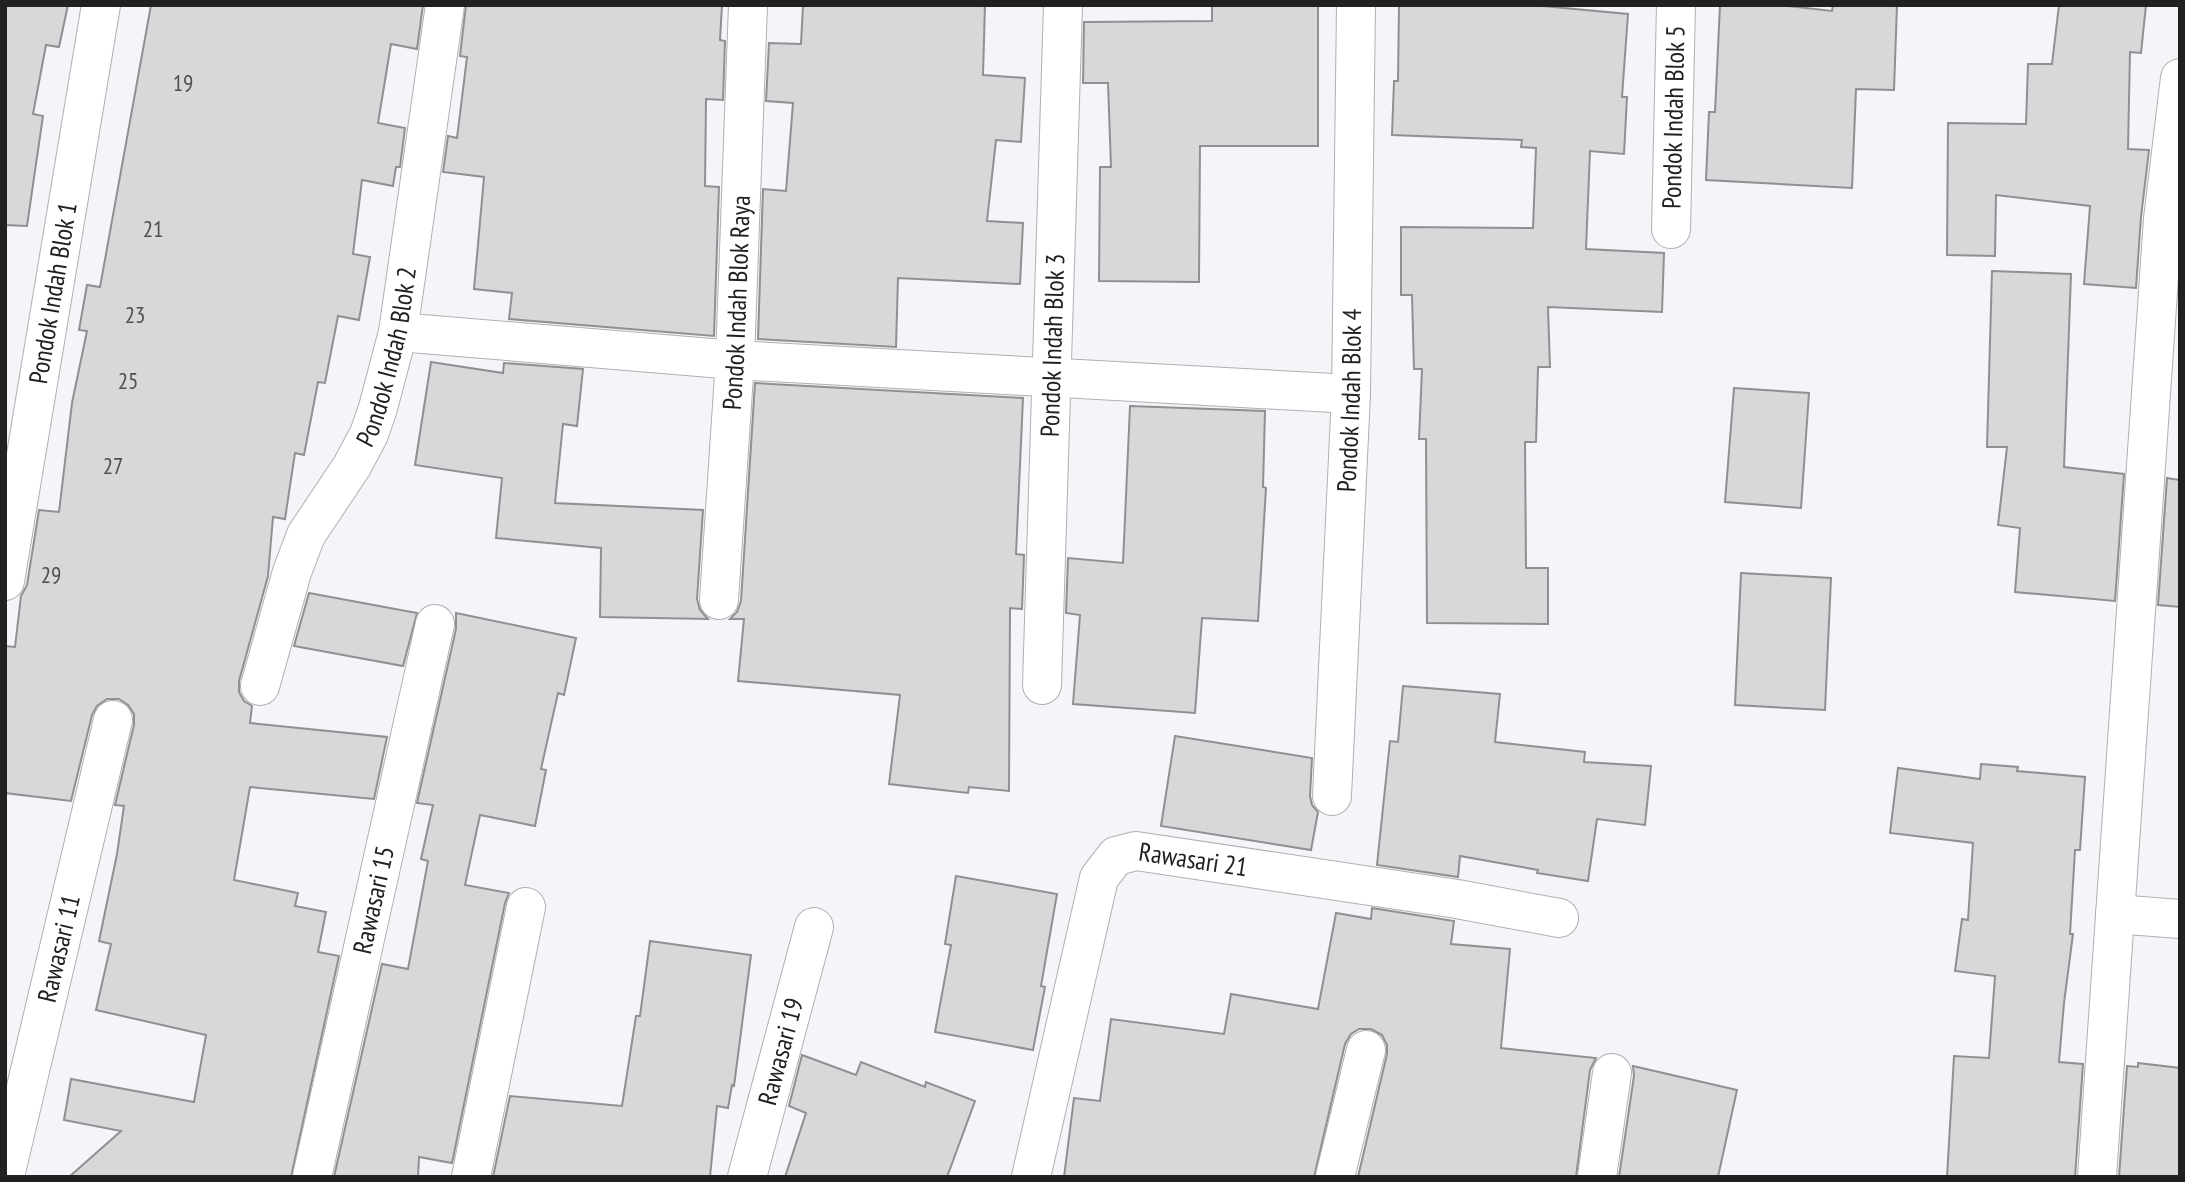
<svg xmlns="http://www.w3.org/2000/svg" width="2185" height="1182" viewBox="0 0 2185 1182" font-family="'PT Sans Narrow',sans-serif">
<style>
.building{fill:#d8d7d9;stroke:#908f92;stroke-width:2}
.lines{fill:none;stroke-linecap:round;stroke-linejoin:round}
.street-casing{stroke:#aeb0b2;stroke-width:40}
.street{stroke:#fff;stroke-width:38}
.labels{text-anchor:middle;stroke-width:5;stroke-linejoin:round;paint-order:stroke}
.number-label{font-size:23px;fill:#4f4e50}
.street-label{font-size:26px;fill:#212122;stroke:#fff}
</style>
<rect width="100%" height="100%" fill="#f4f5f8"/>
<!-- building -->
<path class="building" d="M 5,5 L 68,5 L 59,47 L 46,45 L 33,114 L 43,116 L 27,226 L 5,225 Z
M 151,5 L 423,5 L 417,49 L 391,44 L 378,123 L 405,128 L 400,167 L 396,167 L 393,186 L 362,180 L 353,254 L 370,257 L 359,320 L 338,316 L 325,383 L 318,382 L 304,455 L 295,453 L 285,519 L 273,517 L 268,576 L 239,681 L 239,692 L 244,701 L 252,706 L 250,723 L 387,737 L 374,799 L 250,787 L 234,880 L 298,893 L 295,906 L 326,912 L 318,952 L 339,956 L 291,1177 L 69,1177 L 121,1131 L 64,1120 L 71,1079 L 194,1102 L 206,1035 L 96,1010 L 111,944 L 99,941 L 117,854 L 124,806 L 115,805 L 134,725 L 134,714 L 128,705 L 119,699 L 107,699 L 97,706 L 92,715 L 71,801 L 5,793 L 5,646 L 15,647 L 21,596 L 27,585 L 39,510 L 59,512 L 72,403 L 87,331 L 79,330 L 87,285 L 100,287 Z
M 466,5 L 722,5 L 720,40 L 725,41 L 723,100 L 706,99 L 705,186 L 719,187 L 714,336 L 509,319 L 512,293 L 474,289 L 484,177 L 443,172 L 448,136 L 457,138 L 467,57 L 460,56 Z
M 803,5 L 985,5 L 983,75 L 1025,78 L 1021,142 L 996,140 L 987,221 L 1023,223 L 1020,284 L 898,278 L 896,347 L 758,339 L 763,189 L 786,191 L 793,103 L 766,101 L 769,43 L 801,44 Z
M 1212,5 L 1318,5 L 1318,146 L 1200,146 L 1199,282 L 1099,281 L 1100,167 L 1111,167 L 1108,83 L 1083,83 L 1084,22 L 1212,21 Z
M 1399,5 L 1532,5 L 1628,14 L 1622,97 L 1627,97 L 1624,154 L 1590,151 L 1586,249 L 1664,253 L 1662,312 L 1548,307 L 1550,367 L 1538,367 L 1536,442 L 1525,442 L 1526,568 L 1548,568 L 1548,624 L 1427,623 L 1426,439 L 1419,439 L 1422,369 L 1414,369 L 1412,295 L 1401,295 L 1401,227 L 1533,228 L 1536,148 L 1521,147 L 1522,140 L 1392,135 L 1394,81 L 1398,81 Z
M 1720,5 L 1779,5 L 1832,11 L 1833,5 L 1897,5 L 1894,90 L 1856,89 L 1852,188 L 1706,180 L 1709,112 L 1715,112 Z
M 2059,5 L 2146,5 L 2141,53 L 2130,52 L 2128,149 L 2149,150 L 2141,217 L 2136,288 L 2084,284 L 2090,206 L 1996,195 L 1995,256 L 1947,255 L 1948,123 L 2026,124 L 2028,64 L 2052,64 Z
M 1992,271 L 2071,274 L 2064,467 L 2124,474 L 2115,601 L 2015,592 L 2020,528 L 1998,525 L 2007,447 L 1987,447 Z
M 431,362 L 503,373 L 504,363 L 583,369 L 577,426 L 563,424 L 555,503 L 703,510 L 697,599 L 700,610 L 708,619 L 600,617 L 601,548 L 496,538 L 502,478 L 415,465 Z
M 755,383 L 1023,398 L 1016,554 L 1024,555 L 1022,609 L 1010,608 L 1009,791 L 969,787 L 968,793 L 889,784 L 900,695 L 738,681 L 744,619 L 730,619 L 737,612 L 741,601 Z
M 1734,388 L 1809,393 L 1801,508 L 1725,502 Z
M 1130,406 L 1265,411 L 1263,487 L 1266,488 L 1258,621 L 1202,618 L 1195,713 L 1073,704 L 1080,615 L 1066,613 L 1068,558 L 1123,563 Z
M 2167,478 L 2180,480 L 2180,607 L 2158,605 Z
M 1741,573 L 1831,578 L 1825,710 L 1735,705 Z
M 309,593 L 417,613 L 403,666 L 294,646 Z
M 456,613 L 576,638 L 564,695 L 558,693 L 541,769 L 546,770 L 535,826 L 480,815 L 465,885 L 509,893 L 505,903 L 452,1163 L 419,1157 L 418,1177 L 334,1177 L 382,964 L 408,969 L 428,861 L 421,859 L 433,805 L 417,803 L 456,629 Z
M 1403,686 L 1500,694 L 1495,742 L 1585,752 L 1584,762 L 1651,766 L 1645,825 L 1597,819 L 1588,881 L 1537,873 L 1538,870 L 1460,856 L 1458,877 L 1377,865 L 1390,741 L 1398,742 Z
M 1175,736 L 1312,758 L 1310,796 L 1312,805 L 1318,812 L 1311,850 L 1161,826 Z
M 1981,764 L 2018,767 L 2017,771 L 2085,777 L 2080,850 L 2075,850 L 2070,934 L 2073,934 L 2064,1003 L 2059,1062 L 2083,1064 L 2075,1177 L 1947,1177 L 1954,1056 L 1989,1058 L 1995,976 L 1955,971 L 1962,919 L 1968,920 L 1973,843 L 1890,833 L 1898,768 L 1980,779 Z
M 956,876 L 1057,894 L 1041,986 L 1045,987 L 1033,1050 L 935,1032 L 951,945 L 945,944 Z
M 1372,908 L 1454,921 L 1451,944 L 1510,949 L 1501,1048 L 1596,1058 L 1590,1070 L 1576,1177 L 1358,1177 L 1387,1054 L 1387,1045 L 1382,1035 L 1371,1029 L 1359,1029 L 1351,1034 L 1345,1044 L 1314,1177 L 1064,1177 L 1074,1098 L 1100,1101 L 1111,1019 L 1224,1034 L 1231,994 L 1318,1009 L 1336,913 L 1371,919 Z
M 650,941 L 751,955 L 734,1086 L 732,1085 L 728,1108 L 717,1106 L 710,1177 L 493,1177 L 510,1096 L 622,1106 L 636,1016 L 640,1016 Z
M 802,1055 L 856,1075 L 861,1062 L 925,1087 L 926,1082 L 975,1101 L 947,1177 L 785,1177 L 806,1113 L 789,1106 Z
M 2138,1063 L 2180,1068 L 2180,1177 L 2119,1177 L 2127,1066 L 2138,1067 Z
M 1633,1066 L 1737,1090 L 1718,1177 L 1619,1177 L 1634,1076 Z"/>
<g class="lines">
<defs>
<g id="street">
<path id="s1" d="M 1671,229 L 1676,5"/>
<path d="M 398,332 L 735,360 L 1351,394"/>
<path id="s2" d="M 5,581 L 101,5"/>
<path id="s3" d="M 719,600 L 735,360 L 748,5"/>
<path id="s4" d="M 1042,685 L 1063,5"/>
<path id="s5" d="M 260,686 L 292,572 L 306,535 L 352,466 L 369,434 L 378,408 L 398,332 L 445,5"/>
<path id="s6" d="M 1332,796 L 1351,394 L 1356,5"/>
<path d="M 2115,914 L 2180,919"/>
<path id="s7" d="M 5,1176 L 113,720"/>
<path id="s8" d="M 312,1177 L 435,624"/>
<path d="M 471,1177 L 526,907"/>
<path id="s9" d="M 747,1177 L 814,927"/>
<path id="s10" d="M 1031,1177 L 1099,878 L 1116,856 L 1136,851 L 1457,899 L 1559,918"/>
<path d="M 1335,1177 L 1366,1050"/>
<path d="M 1597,1177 L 1612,1073"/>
<path d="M 2097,1177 L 2163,219 L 2180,78"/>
</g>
</defs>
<!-- street casing -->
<use href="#street" class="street-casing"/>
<!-- street -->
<use href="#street" class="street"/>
</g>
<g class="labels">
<!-- number labels -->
<g class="number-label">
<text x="183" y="91">19</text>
<text x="153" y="237">21</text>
<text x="135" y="323">23</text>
<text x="128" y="389">25</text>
<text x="113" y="474">27</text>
<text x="51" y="583">29</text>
</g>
<!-- street labels -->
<g class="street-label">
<text dy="9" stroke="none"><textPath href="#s1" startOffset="112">Pondok Indah Blok 5</textPath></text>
<text dy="9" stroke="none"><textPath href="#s2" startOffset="292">Pondok Indah Blok 1</textPath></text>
<text dy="9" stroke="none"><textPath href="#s3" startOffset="298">Pondok Indah Blok Raya</textPath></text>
<text dy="9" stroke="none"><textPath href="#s4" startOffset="340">Pondok Indah Blok 3</textPath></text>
<text dy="9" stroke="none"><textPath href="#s5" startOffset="357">Pondok Indah Blok 2</textPath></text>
<text dy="9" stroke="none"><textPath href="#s6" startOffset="396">Pondok Indah Blok 4</textPath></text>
<text dy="9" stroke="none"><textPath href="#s10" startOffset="413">Rawasari 21</textPath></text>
<text dy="9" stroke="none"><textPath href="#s8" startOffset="284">Rawasari 15</textPath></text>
<text dy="9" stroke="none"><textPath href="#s7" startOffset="234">Rawasari 11</textPath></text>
<text dy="9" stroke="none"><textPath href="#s9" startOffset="130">Rawasari 19</textPath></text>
</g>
</g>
<!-- border -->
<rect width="2185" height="1182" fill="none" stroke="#212122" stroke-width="14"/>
</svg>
